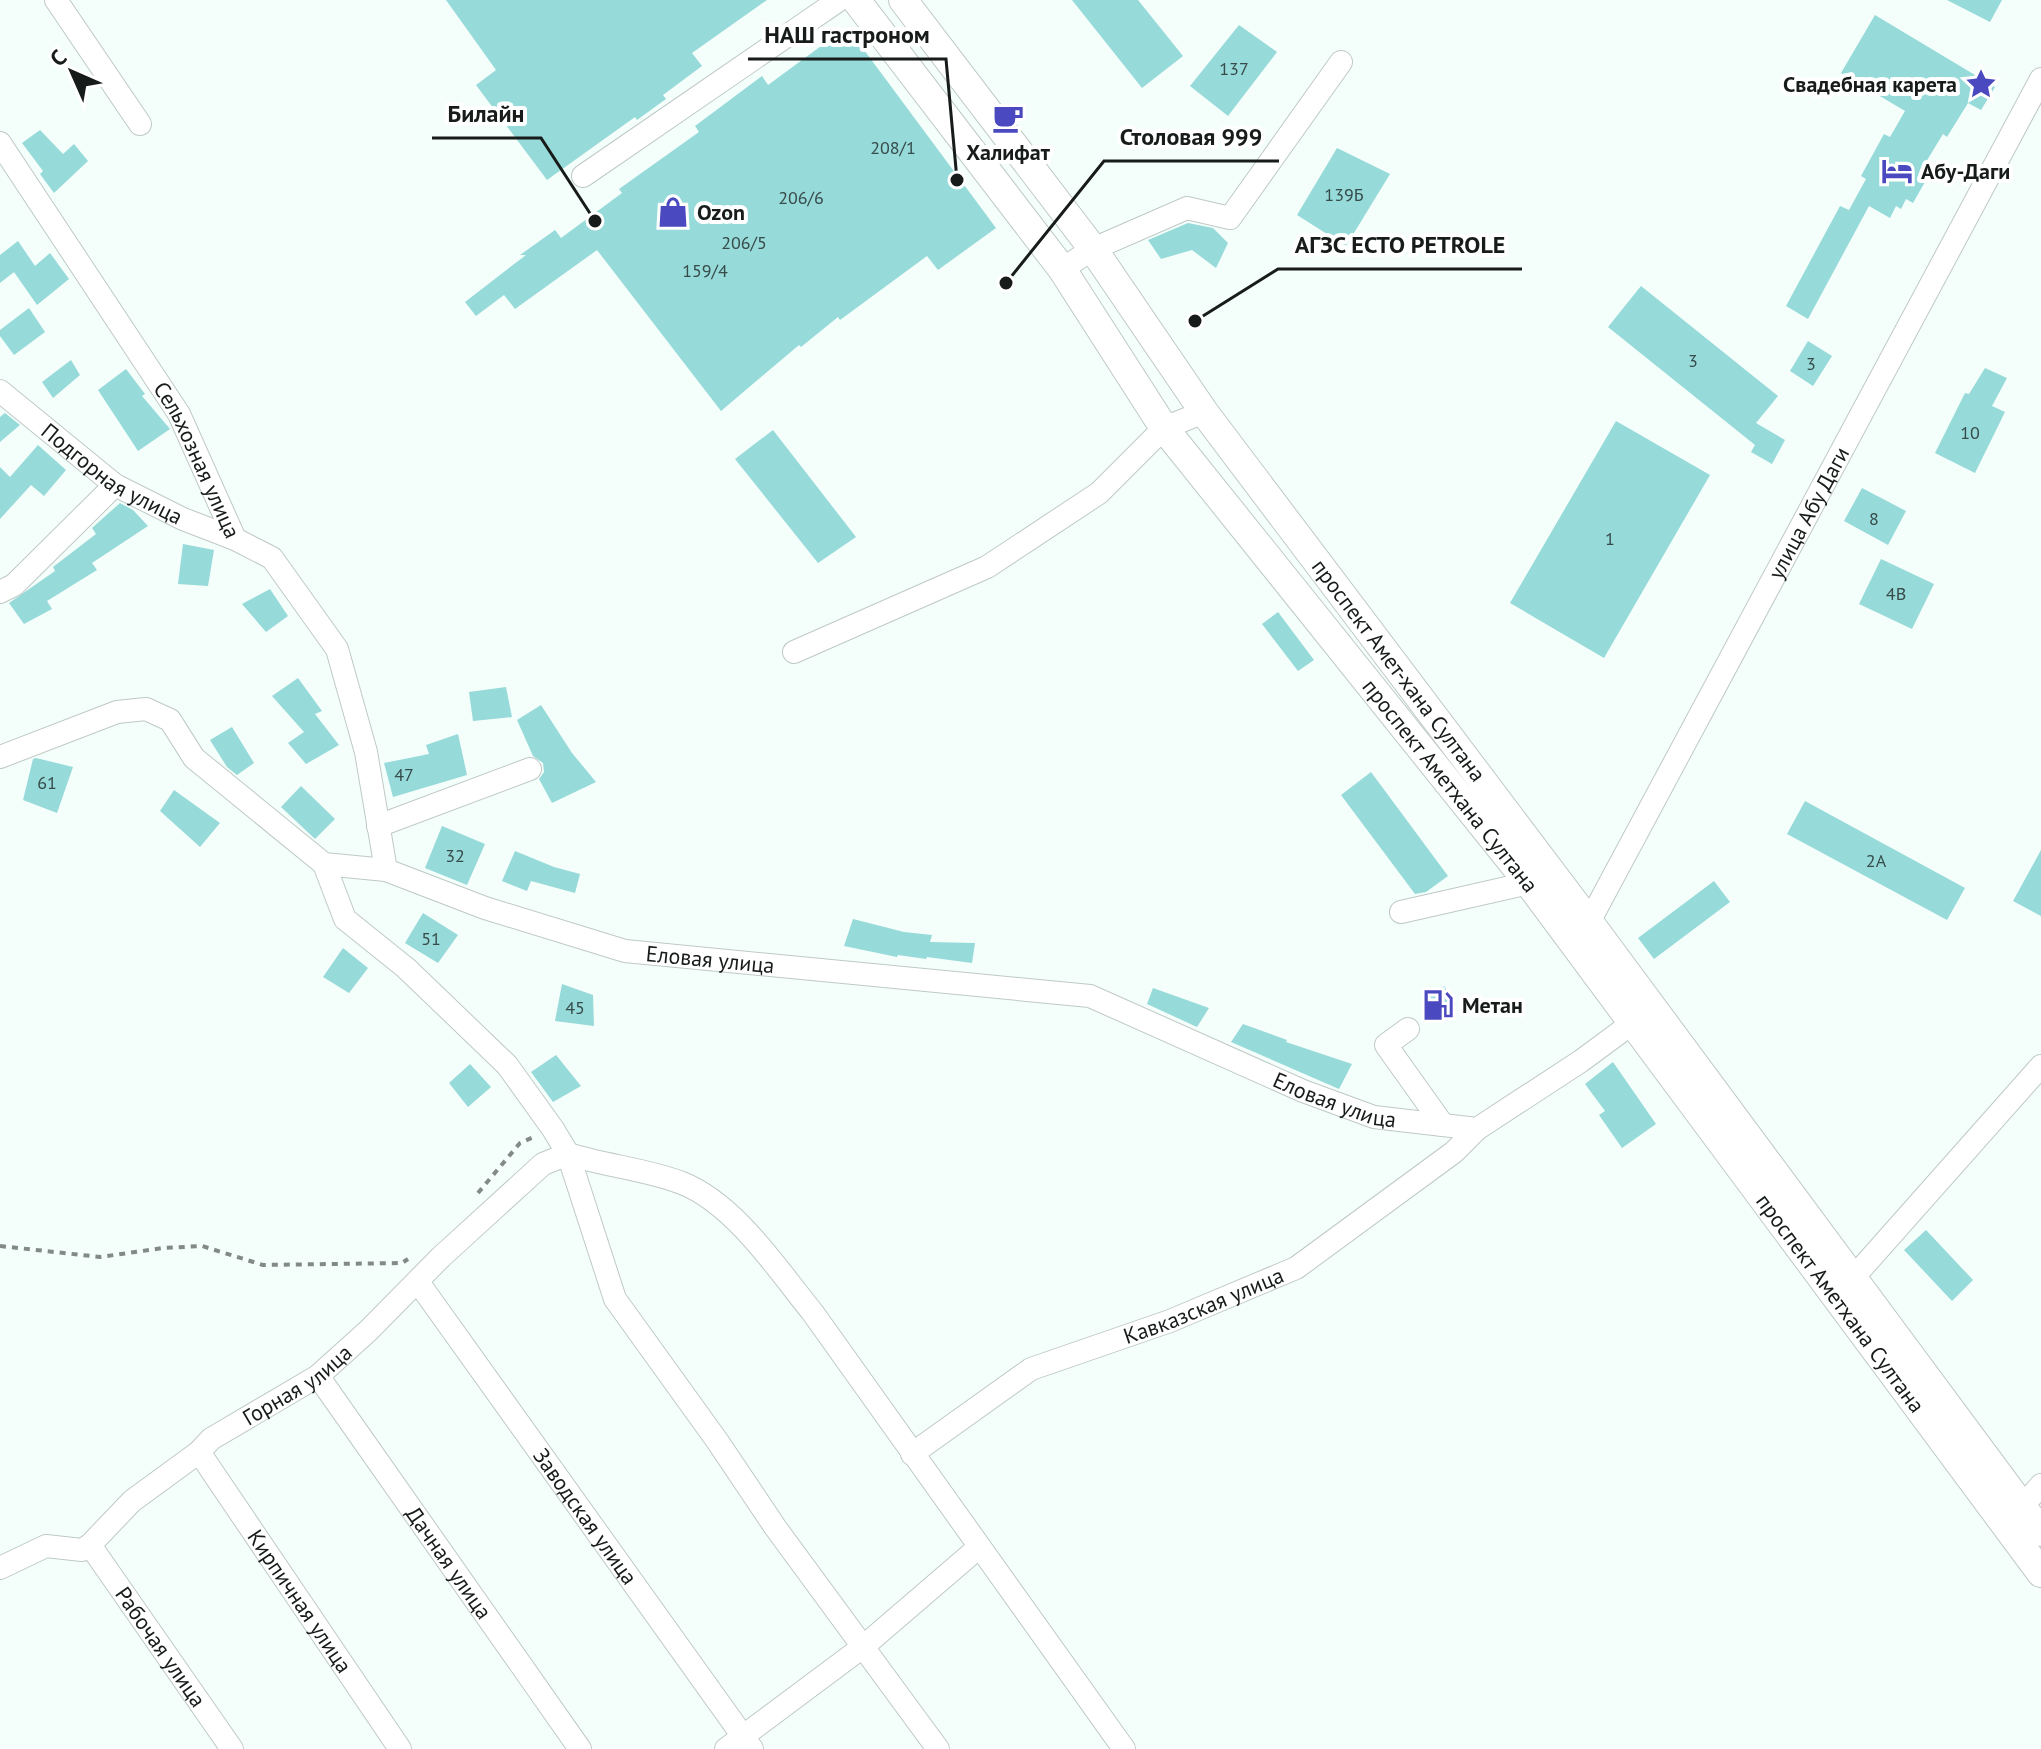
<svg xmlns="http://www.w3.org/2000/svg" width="2041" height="1749" viewBox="0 0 2041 1749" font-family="'PT Sans',sans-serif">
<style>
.building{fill:#96dad9}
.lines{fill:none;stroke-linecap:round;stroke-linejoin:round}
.minor-casing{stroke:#bfc9c5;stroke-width:24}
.major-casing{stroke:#bfc9c5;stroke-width:30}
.path{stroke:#828987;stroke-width:4;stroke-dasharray:6 6;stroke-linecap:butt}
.minor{stroke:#fff;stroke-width:22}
.major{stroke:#fff;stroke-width:28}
.labels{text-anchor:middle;stroke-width:8;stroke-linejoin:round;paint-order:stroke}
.number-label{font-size:18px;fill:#374b4a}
.poi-label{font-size:22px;font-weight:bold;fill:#171b1a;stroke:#fff;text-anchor:start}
.street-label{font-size:22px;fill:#171b1a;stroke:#fff}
.leader{fill:none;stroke:#171b1a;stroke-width:3}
.callout-dot{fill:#171b1a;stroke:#fff;stroke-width:3}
.callout-label{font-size:24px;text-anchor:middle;font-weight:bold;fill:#171b1a;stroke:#fff;stroke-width:8;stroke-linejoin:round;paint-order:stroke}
</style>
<rect width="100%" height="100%" fill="#f4fefb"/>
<!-- building -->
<path class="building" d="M 446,0 L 767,0 L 692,53 L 702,66 L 663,95 L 666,99 L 637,120 L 635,117 L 547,180 L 476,85 L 496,70 Z
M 1072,0 L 1138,0 L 1183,56 L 1142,88 Z
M 1947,0 L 2002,0 L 1990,22 Z
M 1875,15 L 1995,87 L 1981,110 L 1968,103 L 1947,137 L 1943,134 L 1926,162 L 1934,166 L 1913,203 L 1906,199 L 1901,209 L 1896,206 L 1890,218 L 1869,206 L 1808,319 L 1786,306 L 1840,206 L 1849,210 L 1866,179 L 1861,176 L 1884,134 L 1890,137 L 1905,111 L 1841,73 Z
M 1239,25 L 1277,52 L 1228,116 L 1190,86 Z
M 847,27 L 996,228 L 938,270 L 927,256 L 840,320 L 838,317 L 801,347 L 799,345 L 721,411 L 597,250 L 515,309 L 504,295 L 476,316 L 465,302 L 526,255 L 520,255 L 555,230 L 561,238 L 622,193 L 619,189 L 699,132 L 695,126 L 762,76 L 768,85 Z
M 40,130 L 63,154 L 74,144 L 88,161 L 54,193 L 40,174 L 43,171 L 22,143 Z
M 1337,148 L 1390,174 L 1346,246 L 1297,215 Z
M 1188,223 L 1213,228 L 1228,243 L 1216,268 L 1192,250 L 1161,259 L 1148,240 Z
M 18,241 L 35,266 L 50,253 L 69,279 L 37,305 L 14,272 L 0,283 L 0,255 Z
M 1641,286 L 1778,396 L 1756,423 L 1785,440 L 1772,464 L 1751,452 L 1755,445 L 1608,327 Z
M 29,308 L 45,332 L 14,355 L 0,336 L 0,330 Z
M 1808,341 L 1832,356 L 1813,386 L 1790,371 Z
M 71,360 L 80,375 L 53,398 L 42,382 Z
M 1985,368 L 2007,378 L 1992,406 L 2005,412 L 1975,473 L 1935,453 L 1965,393 L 1969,394 Z
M 126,369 L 145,394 L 142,396 L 170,429 L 138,451 L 98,390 Z
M 5,413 L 20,425 L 0,442 L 0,417 Z
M 1616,421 L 1710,475 L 1604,658 L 1510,603 Z
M 773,430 L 856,537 L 818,563 L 735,459 Z
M 38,445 L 66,470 L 44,496 L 31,485 L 0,519 L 0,467 L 10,477 Z
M 1862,488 L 1906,511 L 1888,545 L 1844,521 Z
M 120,503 L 133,510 L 148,526 L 92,563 L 97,570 L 47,601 L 52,609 L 24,624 L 9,603 L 55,571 L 53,567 L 96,534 L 92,528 Z
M 183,544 L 214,550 L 208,586 L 178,584 Z
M 1881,559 L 1934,584 L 1912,629 L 1859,604 Z
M 270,589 L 288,616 L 266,632 L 242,604 Z
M 1278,612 L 1314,660 L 1298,671 L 1262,624 Z
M 298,678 L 322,711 L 315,714 L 339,745 L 306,764 L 288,743 L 304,732 L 272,696 Z
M 506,687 L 512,717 L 473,721 L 469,692 Z
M 541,705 L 572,753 L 596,782 L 552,803 L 539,779 L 544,772 L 543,763 L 533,756 L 517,720 Z
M 232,727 L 254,763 L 237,775 L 227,767 L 210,740 Z
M 458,734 L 467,775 L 393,797 L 384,763 L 429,754 L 426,745 Z
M 36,758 L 73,767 L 57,813 L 23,800 L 33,759 Z
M 1371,772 L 1448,876 L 1426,892 L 1415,894 L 1341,795 Z
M 301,786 L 335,819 L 315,839 L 281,807 Z
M 174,790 L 220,823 L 200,847 L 160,811 Z
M 1805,801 L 1965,888 L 1947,920 L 1787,834 Z
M 442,826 L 485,844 L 467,885 L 425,868 Z
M 2041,850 L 2041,916 L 2013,901 Z
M 515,851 L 554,867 L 580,874 L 575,893 L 531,881 L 527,891 L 502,881 Z
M 1714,881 L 1730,902 L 1654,959 L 1638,938 Z
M 423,913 L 458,935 L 438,963 L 405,943 Z
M 853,919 L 904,932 L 932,935 L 930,942 L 975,943 L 972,963 L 927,957 L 926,959 L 898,955 L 897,957 L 844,946 Z
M 343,948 L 368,968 L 349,993 L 323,977 Z
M 562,984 L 593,995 L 594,1026 L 555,1021 Z
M 1444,986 L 1456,1004 L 1436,1019 L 1423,1001 Z
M 1153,988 L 1209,1008 L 1197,1027 L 1147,1004 Z
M 1243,1024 L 1287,1040 L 1286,1042 L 1352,1064 L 1339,1089 L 1231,1042 Z
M 556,1055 L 581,1086 L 553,1102 L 531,1072 Z
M 1613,1062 L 1656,1124 L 1622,1148 L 1599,1115 L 1605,1111 L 1585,1084 Z
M 470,1064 L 491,1087 L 468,1107 L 449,1083 Z
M 1926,1230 L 1973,1280 L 1952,1301 L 1904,1250 Z"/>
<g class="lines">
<defs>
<g id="minor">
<path d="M 56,0 L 140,124"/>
<path id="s1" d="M 0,143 L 179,414 L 235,539 L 272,558 L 337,649 L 366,752 L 386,870"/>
<path d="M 583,176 L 839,0"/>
<path d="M 1062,269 L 1093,249 L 1187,208 L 1230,218 L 1341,62"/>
<path id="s2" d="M 0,391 L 115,485 L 183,519 L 235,539"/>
<path d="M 0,592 L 14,585 L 115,485"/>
<path d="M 794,652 L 987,567 L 1099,493 L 1164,428 L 1204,412"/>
<path id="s3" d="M 0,757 L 117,712 L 146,709 L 170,720 L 194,758 L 324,864 L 386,870 L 485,908 L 625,951 L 1090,996 L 1303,1091 L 1374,1117 L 1477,1129"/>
<path d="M 378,826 L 530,769"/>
<path d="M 324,864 L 345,919 L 406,968 L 507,1065 L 553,1129 L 568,1154 L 615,1299 L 718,1442 L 775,1527 L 938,1749"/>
<path d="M 1401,912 L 1542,880"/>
<path id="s4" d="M 1576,926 L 1589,922 L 2041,79"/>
<path d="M 1408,1029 L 1386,1045 L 1443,1125"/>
<path d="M 568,1154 C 606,1166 646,1169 682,1183 C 735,1204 778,1270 813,1313 L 1124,1749"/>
<path id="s5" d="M 418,1282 L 752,1749"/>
<path d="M 1840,1282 L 1853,1278 L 2041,1066"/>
<path id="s6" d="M 318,1376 L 580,1749"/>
<path id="s7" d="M 199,1452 L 400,1749"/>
<path id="s8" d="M 912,1454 L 1031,1369 L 1170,1321 L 1296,1268 L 1454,1152 L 1477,1129 L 1581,1061 L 1646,1013"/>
<path d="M 2010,1510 L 2022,1507 L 2041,1485"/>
<path id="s9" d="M 90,1545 L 232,1749"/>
<path id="s10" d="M 0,1568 L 46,1546 L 82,1550 L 90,1545 L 132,1501 L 199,1452 L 211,1439 L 318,1376 L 368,1331 L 441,1257 L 543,1164 L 568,1154"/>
<path d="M 726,1749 L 864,1646 L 978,1548"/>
</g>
<g id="major">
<path id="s11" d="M 856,0 L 1062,269 L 1164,428 L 1528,882 L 2041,1573"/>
<path id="s12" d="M 903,0 L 1093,249 L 1204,412 L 1589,922 L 2041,1532"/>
</g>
</defs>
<!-- minor casing -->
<use href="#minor" class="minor-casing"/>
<!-- major casing -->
<use href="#major" class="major-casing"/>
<!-- path -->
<path class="path" d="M 478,1193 L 520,1143 L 536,1136
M 0,1246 L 100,1257 L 163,1248 L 202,1246 L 263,1265 L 402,1263 L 408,1259"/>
<!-- minor -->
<use href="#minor" class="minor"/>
<!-- major -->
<use href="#major" class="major"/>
</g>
<!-- icons -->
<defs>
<symbol id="sight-bare" viewBox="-9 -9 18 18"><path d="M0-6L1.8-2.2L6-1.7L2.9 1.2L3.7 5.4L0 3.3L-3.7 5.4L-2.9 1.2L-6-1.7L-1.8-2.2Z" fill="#4a49bf" stroke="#fff" stroke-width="2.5" paint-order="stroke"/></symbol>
<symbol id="cafe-bare" viewBox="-9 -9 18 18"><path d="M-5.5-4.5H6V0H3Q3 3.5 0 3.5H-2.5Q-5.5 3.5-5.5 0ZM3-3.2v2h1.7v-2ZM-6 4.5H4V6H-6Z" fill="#4a49bf" stroke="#fff" stroke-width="2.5" paint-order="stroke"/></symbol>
<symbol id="hotel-bare" viewBox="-9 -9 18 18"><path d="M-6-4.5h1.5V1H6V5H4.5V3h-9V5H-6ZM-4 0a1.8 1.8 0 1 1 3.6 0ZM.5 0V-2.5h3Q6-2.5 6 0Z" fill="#4a49bf" stroke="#fff" stroke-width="2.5" paint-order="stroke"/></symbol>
<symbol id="shop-bare" viewBox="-9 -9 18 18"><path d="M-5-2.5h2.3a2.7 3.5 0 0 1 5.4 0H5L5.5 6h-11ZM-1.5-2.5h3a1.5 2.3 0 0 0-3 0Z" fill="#4a49bf" stroke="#fff" stroke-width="2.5" paint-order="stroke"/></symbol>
<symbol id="fuel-bare" viewBox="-9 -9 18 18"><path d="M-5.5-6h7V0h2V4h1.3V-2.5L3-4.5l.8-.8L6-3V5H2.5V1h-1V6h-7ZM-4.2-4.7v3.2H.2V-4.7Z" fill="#4a49bf" stroke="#fff" stroke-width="2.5" paint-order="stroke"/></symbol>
</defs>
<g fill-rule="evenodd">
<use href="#sight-bare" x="1959" y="62" width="44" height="44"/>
<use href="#cafe-bare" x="986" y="96" width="44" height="44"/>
<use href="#hotel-bare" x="1875" y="149" width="44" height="44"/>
<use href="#shop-bare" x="651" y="190" width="44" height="44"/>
<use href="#fuel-bare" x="1416" y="983" width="44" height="44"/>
</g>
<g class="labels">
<!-- number labels -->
<g class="number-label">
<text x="1234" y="75">137</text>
<text x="893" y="154">208/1</text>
<text x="1344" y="201">139Б</text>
<text x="801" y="204">206/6</text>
<text x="744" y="249">206/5</text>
<text x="705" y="277">159/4</text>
<text x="1693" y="367">3</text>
<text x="1811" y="370">3</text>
<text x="1970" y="439">10</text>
<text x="1874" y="525">8</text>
<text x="1610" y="545">1</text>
<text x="1896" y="600">4В</text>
<text x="404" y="781">47</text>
<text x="47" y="789">61</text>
<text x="455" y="862">32</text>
<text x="1876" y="867">2А</text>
<text x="431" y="945">51</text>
<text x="575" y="1014">45</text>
</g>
<!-- poi labels -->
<g class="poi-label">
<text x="1957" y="92" text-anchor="end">Свадебная карета</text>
<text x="1008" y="160" text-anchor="middle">Халифат</text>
<text x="1921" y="179">Абу-Даги</text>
<text x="697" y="220">Ozon</text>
<text x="1462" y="1013">Метан</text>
</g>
<!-- street labels -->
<g class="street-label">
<text dy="8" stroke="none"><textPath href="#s1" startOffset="374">Сельхозная улица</textPath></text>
<text dy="8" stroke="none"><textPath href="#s2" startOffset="140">Подгорная улица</textPath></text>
<text dy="8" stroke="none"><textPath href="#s4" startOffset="478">улица Абу Даги</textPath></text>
<text dy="8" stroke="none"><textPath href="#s12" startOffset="834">проспект Амет-хана Султана</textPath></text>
<text dy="8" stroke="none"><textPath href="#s11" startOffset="986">проспект Аметхана Султана</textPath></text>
<text dy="8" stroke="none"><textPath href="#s3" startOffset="794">Еловая улица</textPath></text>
<text dy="8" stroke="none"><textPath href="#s3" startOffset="1442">Еловая улица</textPath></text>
<text dy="8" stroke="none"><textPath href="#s11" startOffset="1634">проспект Аметхана Султана</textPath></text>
<text dy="8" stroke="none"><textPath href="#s8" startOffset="330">Кавказская улица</textPath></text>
<text dy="8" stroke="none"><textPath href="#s10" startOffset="360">Горная улица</textPath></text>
<text dy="8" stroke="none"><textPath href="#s5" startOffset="288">Заводская улица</textPath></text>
<text dy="8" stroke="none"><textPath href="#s6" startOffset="228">Дачная улица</textPath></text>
<text dy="8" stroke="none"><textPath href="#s7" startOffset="180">Кирпичная улица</textPath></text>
<text dy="8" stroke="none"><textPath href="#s9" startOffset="124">Рабочая улица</textPath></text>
</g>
</g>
<!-- callouts -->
<path class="leader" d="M957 180L946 59H748M595 221L541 138H432M1006 283L1104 161H1279M1195 321L1278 269H1522"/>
<g class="callout-dot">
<circle cx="957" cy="180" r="8"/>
<circle cx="595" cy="221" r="8"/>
<circle cx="1006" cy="283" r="8"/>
<circle cx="1195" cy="321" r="8"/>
</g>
<g class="callout-label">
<text x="847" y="43">НАШ гастроном</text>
<text x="486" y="122">Билайн</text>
<text x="1191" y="145">Столовая 999</text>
<text x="1400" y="253">АГЗС ECTO PETROLE</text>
</g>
<!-- north arrow -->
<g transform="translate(72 72) rotate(315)" stroke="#ffffff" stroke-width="6" paint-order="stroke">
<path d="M0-6L14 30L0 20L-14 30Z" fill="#171b1a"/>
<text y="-12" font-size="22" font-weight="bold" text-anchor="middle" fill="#171b1a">С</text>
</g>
</svg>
